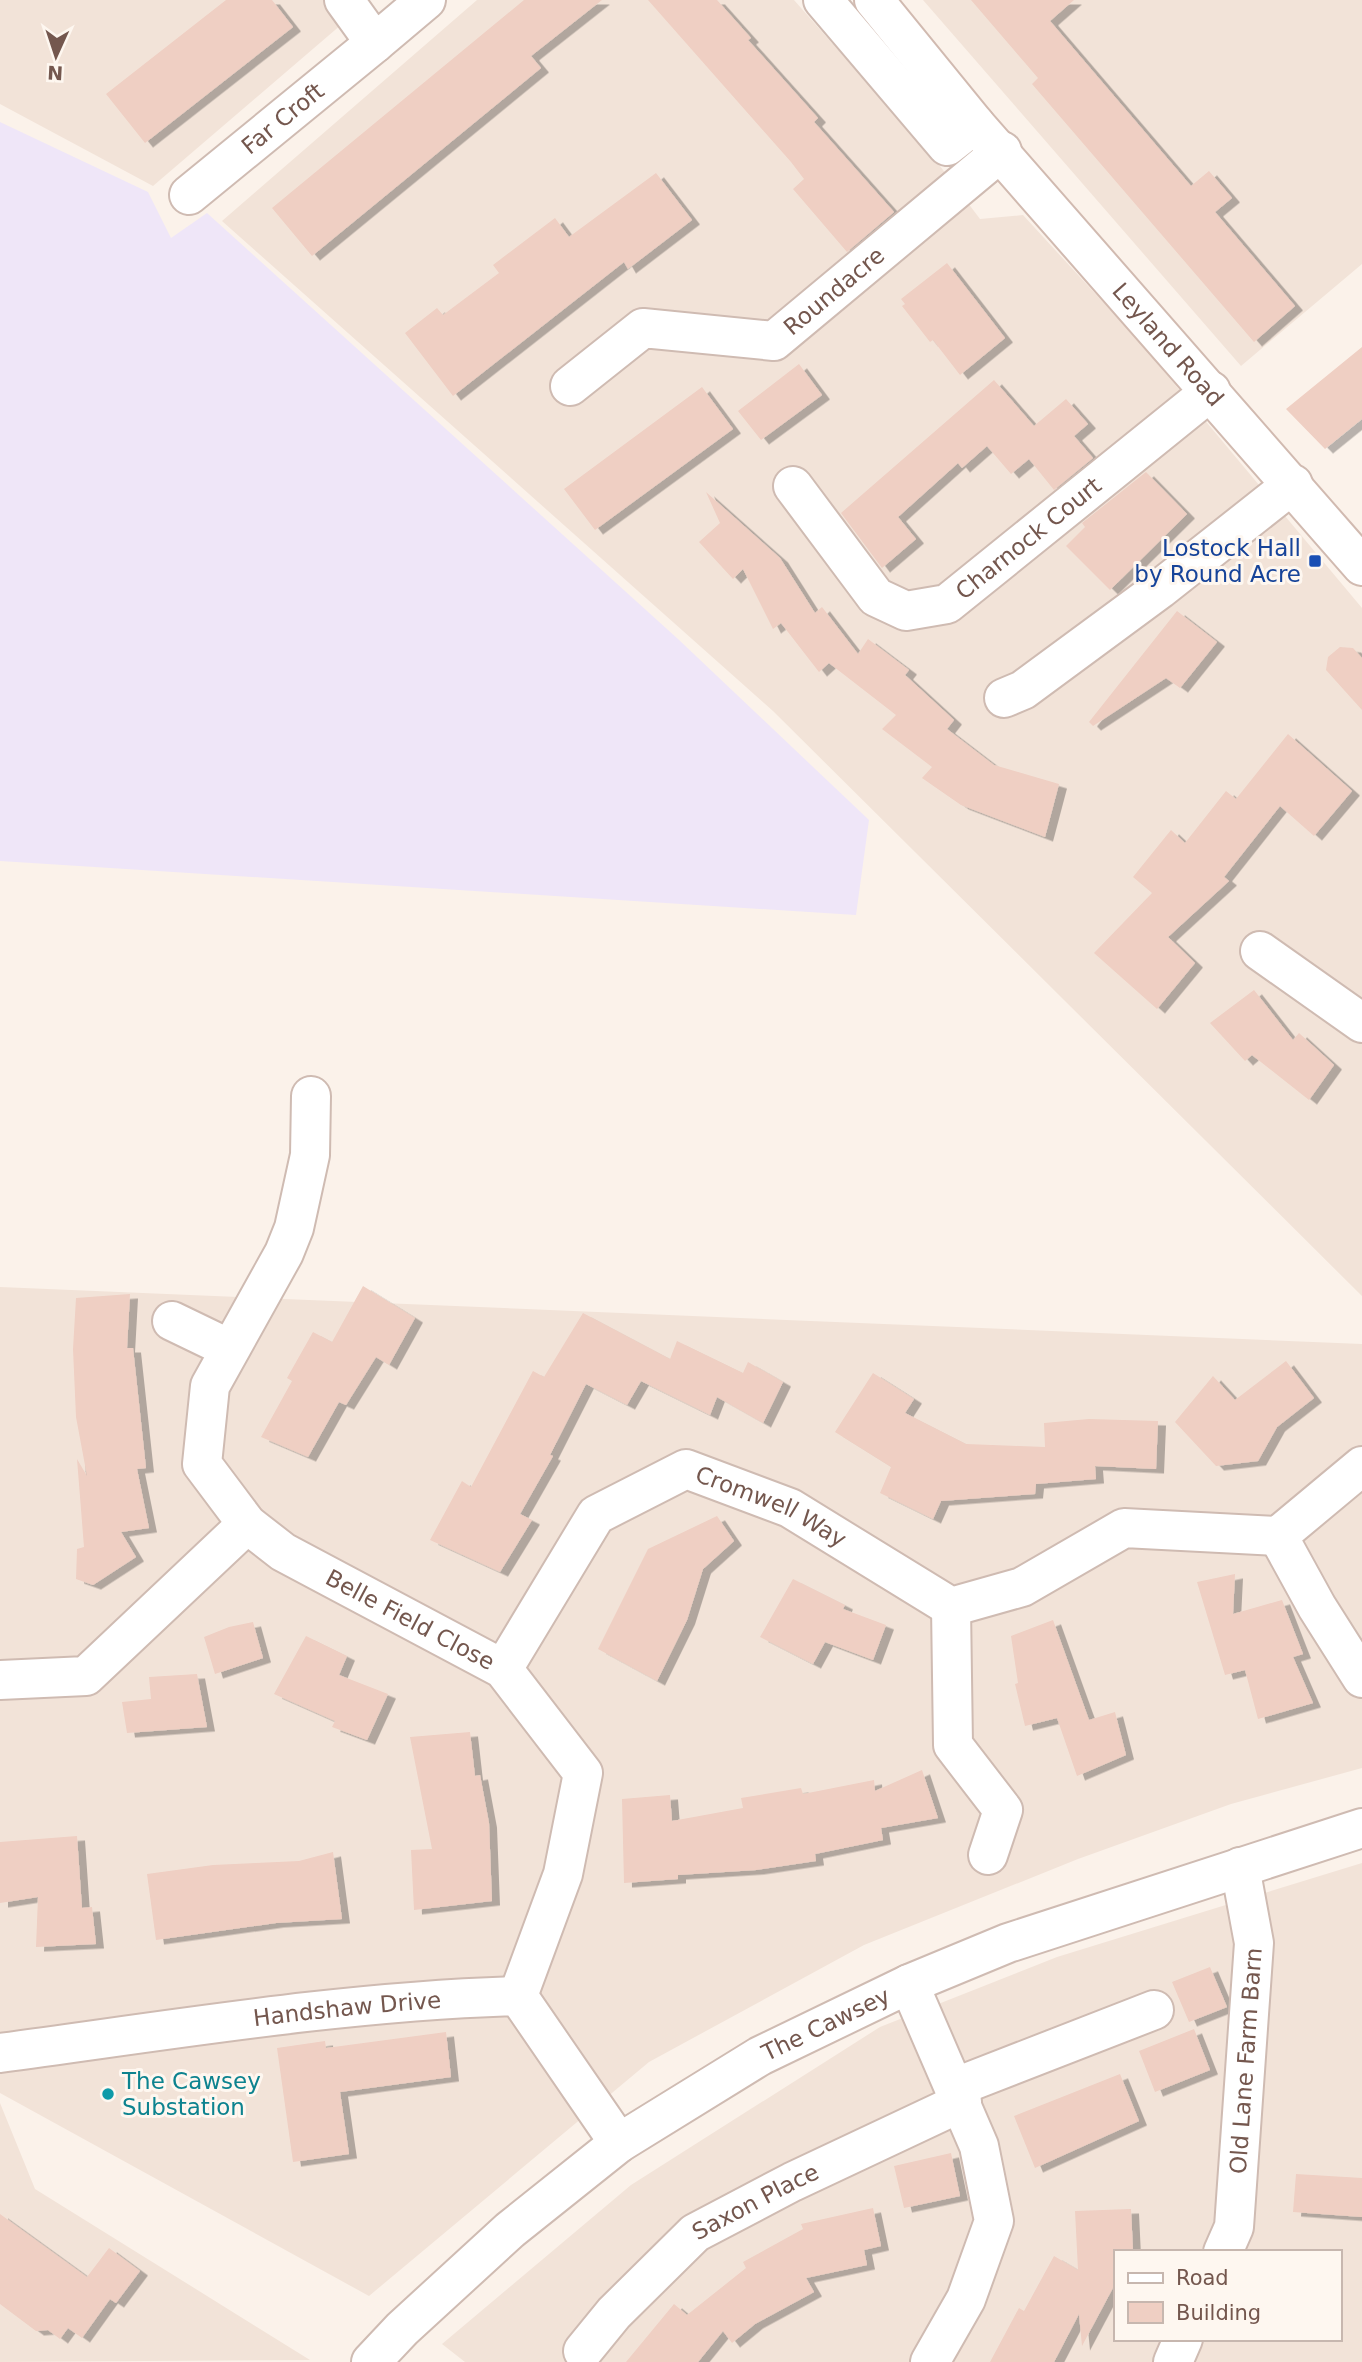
<svg xmlns="http://www.w3.org/2000/svg" width="1362" height="2362" viewBox="0 0 1362 2362" font-family="'DejaVu Sans',sans-serif">
<style>
.residential{fill:#f2e3d8;fill-rule:evenodd}
.education{fill:#efe6f8}
.building{fill:#efcfc3;filter:url(#shadow)}
.lines{fill:none;stroke-linecap:round;stroke-linejoin:round}
.minor-casing{stroke:#cfbbb2;stroke-width:42}
.tertiary-casing{stroke:#cfbbb2;stroke-width:42}
.secondary-casing{stroke:#d1bab0;stroke-width:42}
.minor{stroke:#fff;stroke-width:38}
.tertiary{stroke:#fff;stroke-width:38}
.secondary{stroke:#fff;stroke-width:38}
.transit-dot{fill:#1a4fb4;stroke:#fef7f0;stroke-width:2.5}
.culture-dot{fill:#0f9aa8;stroke:#fef7f0;stroke-width:2.5}
.labels{text-anchor:middle;stroke-width:6;stroke-linejoin:round;paint-order:stroke}
.street-label{font-size:23px;fill:#74574e;stroke:#fef7f0}
.transit-label{font-size:23px;fill:#164399;stroke:#fef7f0;text-anchor:end}
.culture-label{font-size:23px;fill:#0d838f;stroke:#fef7f0;text-anchor:start}
</style>
<defs>
<filter id="shadow"><feDropShadow dx="8" dy="4.5" stdDeviation="0" flood-color="#0004"/></filter>
</defs>
<rect width="100%" height="100%" fill="#fbf2ea"/>
<!-- residential -->
<path class="residential" d="M 0,0 L 370,0 L 153,186 L 0,104 Z
M 477,0 L 794,0 L 937,162 L 980,219 L 1023,215 L 1136,338 L 1362,608 L 1362,1296 L 773,711 L 222,221 Z
M 923,0 L 1362,0 L 1362,264 L 1241,366 Z
M 0,1287 L 1362,1344 L 1362,1768 L 1231,1804 L 1078,1859 L 864,1945 L 649,2062 L 369,2296 L 0,2093 Z
M 1362,1863 L 1362,2362 L 465,2362 L 442,2344 L 631,2185 L 880,2027 L 1057,1957 ZM 1115,2252 L 1339,2252 L 1339,2339 L 1115,2339 Z
M 0,2103 L 35,2189 L 310,2360 L 0,2362 Z"/>
<!-- education -->
<path class="education" d="M 0,122 L 148,192 L 171,238 L 207,213 L 678,639 L 869,820 L 856,915 L 0,861 Z"/>
<!-- building -->
<path class="building" d="M 226,0 L 272,0 L 293,27 L 145,143 L 106,94 Z
M 524,0 L 602,0 L 531,56 L 541,68 L 312,256 L 272,208 Z
M 648,0 L 717,0 L 751,38 L 748,40 L 818,118 L 814,122 L 894,212 L 847,252 L 793,189 L 804,179 L 791,162 Z
M 971,0 L 1074,0 L 1050,21 L 1191,186 L 1209,171 L 1232,198 L 1215,212 L 1295,306 L 1254,342 L 1032,84 L 1038,78 Z
M 656,173 L 692,220 L 628,269 L 624,262 L 453,396 L 405,333 L 437,308 L 443,315 L 499,273 L 493,265 L 555,218 L 569,237 Z
M 947,263 L 1005,338 L 960,375 L 933,340 L 930,342 L 902,306 L 905,304 L 901,299 Z
M 1362,347 L 1362,419 L 1325,449 L 1286,409 Z
M 799,364 L 822,395 L 761,440 L 738,411 Z
M 994,380 L 1034,426 L 1066,399 L 1088,424 L 1074,436 L 1093,458 L 1054,490 L 1029,459 L 1011,474 L 987,446 L 962,468 L 958,463 L 898,517 L 916,539 L 882,568 L 841,513 Z
M 702,387 L 733,429 L 595,530 L 564,489 Z
M 1146,472 L 1187,514 L 1110,590 L 1066,546 L 1085,527 L 1082,523 Z
M 706,492 L 780,558 L 815,613 L 822,607 L 858,654 L 868,639 L 909,670 L 905,675 L 954,720 L 947,729 L 994,765 L 1059,784 L 1045,837 L 961,805 L 922,778 L 932,767 L 882,729 L 896,715 L 829,663 L 819,672 L 781,623 L 773,629 L 743,569 L 733,579 L 699,542 L 720,523 Z
M 1177,611 L 1217,642 L 1180,688 L 1166,678 L 1093,726 L 1089,722 Z
M 1340,647 L 1353,648 L 1362,658 L 1362,710 L 1326,670 L 1328,657 Z
M 1288,734 L 1352,791 L 1314,836 L 1280,806 L 1224,877 L 1229,881 L 1168,937 L 1195,963 L 1157,1009 L 1094,953 L 1152,893 L 1133,877 L 1171,830 L 1185,843 L 1226,791 L 1236,799 Z
M 1254,990 L 1293,1040 L 1299,1033 L 1334,1065 L 1309,1100 L 1252,1055 L 1245,1061 L 1210,1023 Z
M 363,1286 L 415,1318 L 389,1365 L 376,1357 L 346,1405 L 339,1402 L 308,1457 L 261,1437 L 292,1381 L 287,1378 L 313,1332 L 332,1342 Z
M 130,1294 L 127,1348 L 133,1348 L 146,1468 L 137,1469 L 149,1528 L 121,1532 L 136,1557 L 93,1585 L 76,1579 L 77,1549 L 84,1547 L 77,1459 L 87,1476 L 76,1417 L 73,1349 L 76,1298 Z
M 583,1313 L 670,1359 L 677,1341 L 743,1373 L 748,1362 L 783,1382 L 763,1423 L 717,1397 L 710,1415 L 641,1381 L 627,1405 L 586,1384 L 550,1455 L 553,1456 L 520,1514 L 532,1520 L 500,1572 L 430,1540 L 462,1481 L 471,1487 L 533,1371 L 544,1377 Z
M 1286,1361 L 1314,1398 L 1277,1427 L 1258,1461 L 1216,1466 L 1175,1422 L 1213,1376 L 1235,1400 Z
M 873,1373 L 914,1399 L 905,1413 L 966,1444 L 1045,1447 L 1044,1423 L 1089,1419 L 1158,1421 L 1156,1469 L 1095,1466 L 1096,1479 L 1036,1484 L 1035,1494 L 941,1501 L 933,1519 L 880,1493 L 891,1467 L 835,1432 Z
M 717,1516 L 734,1541 L 703,1569 L 687,1620 L 657,1681 L 598,1649 L 648,1549 Z
M 1235,1574 L 1233,1614 L 1282,1600 L 1303,1654 L 1293,1657 L 1313,1703 L 1258,1719 L 1245,1670 L 1225,1675 L 1197,1582 Z
M 793,1579 L 845,1605 L 843,1609 L 886,1625 L 873,1660 L 825,1642 L 813,1664 L 760,1637 Z
M 1053,1620 L 1089,1720 L 1115,1712 L 1126,1755 L 1077,1776 L 1057,1718 L 1025,1726 L 1015,1684 L 1018,1683 L 1011,1636 Z
M 253,1622 L 263,1658 L 215,1674 L 204,1637 L 229,1627 Z
M 306,1636 L 347,1656 L 339,1675 L 388,1694 L 367,1740 L 332,1727 L 335,1721 L 274,1694 Z
M 197,1674 L 207,1727 L 127,1733 L 122,1702 L 151,1699 L 149,1677 Z
M 470,1732 L 475,1776 L 480,1775 L 489,1823 L 492,1901 L 414,1910 L 411,1850 L 432,1849 L 410,1737 Z
M 922,1770 L 938,1818 L 881,1828 L 883,1840 L 815,1854 L 816,1861 L 756,1870 L 678,1875 L 678,1879 L 624,1883 L 622,1799 L 670,1795 L 672,1821 L 743,1808 L 741,1798 L 801,1788 L 803,1794 L 874,1780 L 875,1791 Z
M 77,1836 L 82,1908 L 92,1907 L 96,1944 L 36,1947 L 38,1897 L 0,1903 L 0,1842 Z
M 333,1852 L 342,1919 L 276,1923 L 156,1940 L 147,1874 L 213,1865 L 299,1861 Z
M 1210,1967 L 1227,2007 L 1189,2022 L 1172,1982 Z
M 1194,2029 L 1210,2070 L 1155,2092 L 1139,2051 Z
M 446,2032 L 451,2077 L 340,2092 L 349,2154 L 293,2162 L 277,2048 L 325,2041 L 326,2048 Z
M 1120,2074 L 1139,2121 L 1035,2168 L 1014,2116 Z
M 951,2153 L 960,2196 L 904,2208 L 894,2166 Z
M 1296,2174 L 1362,2178 L 1362,2217 L 1293,2212 Z
M 873,2208 L 881,2246 L 864,2250 L 867,2265 L 806,2278 L 814,2292 L 755,2324 L 732,2343 L 723,2331 L 698,2362 L 626,2362 L 674,2304 L 687,2315 L 746,2268 L 743,2262 L 803,2229 L 801,2224 Z
M 1131,2209 L 1133,2251 L 1115,2252 L 1115,2284 L 1082,2346 L 1079,2314 L 1054,2362 L 990,2362 L 1019,2308 L 1024,2311 L 1054,2256 L 1078,2270 L 1075,2211 Z
M 0,2214 L 87,2277 L 109,2248 L 140,2271 L 116,2303 L 110,2299 L 82,2338 L 68,2328 L 60,2339 L 48,2330 L 36,2331 L 0,2304 Z"/>
<g class="lines">
<defs>
<g id="minor">
<path d="M 344,0 L 375,43 L 426,0"/>
<path d="M 823,0 L 947,146 L 975,124"/>
<path id="s1" d="M 189,195 L 375,43"/>
<path id="s2" d="M 570,386 L 643,328 L 774,341 L 1002,151"/>
<path id="s3" d="M 793,486 L 876,597 L 906,611 L 947,604 L 1211,391"/>
<path d="M 1004,698 L 1023,690 L 1160,589 L 1293,484"/>
<path d="M 1260,951 L 1362,1023"/>
<path id="s4" d="M 311,1096 L 310,1155 L 294,1228 L 284,1253 L 210,1386 L 202,1464 L 247,1524 L 283,1552 L 503,1669 L 583,1773 L 563,1874 L 518,1996"/>
<path d="M 172,1321 L 230,1349"/>
<path d="M 1278,1536 L 1317,1607 L 1362,1678"/>
<path d="M 951,1607 L 953,1745 L 1003,1810 L 988,1855"/>
<path id="s5" d="M 503,1669 L 596,1515 L 686,1469 L 790,1508 L 951,1607 L 1022,1587 L 1124,1528 L 1278,1536 L 1362,1466"/>
<path d="M 0,1680 L 86,1676 L 247,1524"/>
<path d="M 909,1984 L 979,2146 L 994,2221 L 966,2299 L 930,2362"/>
<path id="s6" d="M 0,2053 C 172,2030 345,2001 518,1996 L 619,2143"/>
<path d="M 956,2087 L 1154,2010"/>
<path id="s7" d="M 1223,2252 L 1234,2227 L 1254,1943 L 1240,1867"/>
<path id="s8" d="M 583,2351 L 614,2313 L 695,2233 L 792,2182 L 962,2102"/>
<path d="M 1173,2362 L 1183,2339"/>
</g>
<g id="tertiary">
<path id="s9" d="M 371,2362 L 402,2329 L 510,2230 L 619,2143 L 760,2056 L 909,1984 L 1008,1943 L 1362,1828"/>
</g>
<g id="secondary">
<path id="s10" d="M 874,0 L 975,124 L 1362,566"/>
</g>
</defs>
<!-- minor casing -->
<use href="#minor" class="minor-casing"/>
<!-- tertiary casing -->
<use href="#tertiary" class="tertiary-casing"/>
<!-- secondary casing -->
<use href="#secondary" class="secondary-casing"/>
<!-- minor -->
<use href="#minor" class="minor"/>
<!-- tertiary -->
<use href="#tertiary" class="tertiary"/>
<!-- secondary -->
<use href="#secondary" class="secondary"/>
</g>
<!-- markers -->
<rect class="transit-dot" x="1308" y="554" width="14" height="14" rx="3.5"/>
<circle class="culture-dot" cx="108" cy="2094" r="7"/>
<g class="labels">
<!-- street labels -->
<g class="street-label">
<text dy="8" stroke="none"><textPath href="#s1" startOffset="121">Far Croft</textPath></text>
<text dy="8" stroke="none"><textPath href="#s2" startOffset="303">Roundacre</textPath></text>
<text dy="8" stroke="none"><textPath href="#s10" startOffset="453">Leyland Road</textPath></text>
<text dy="8" stroke="none"><textPath href="#s3" startOffset="318">Charnock Court</textPath></text>
<text dy="8" stroke="none"><textPath href="#s5" startOffset="374">Cromwell Way</textPath></text>
<text dy="8" stroke="none"><textPath href="#s4" startOffset="656">Belle Field Close</textPath></text>
<text dy="8" stroke="none"><textPath href="#s6" startOffset="350">Handshaw Drive</textPath></text>
<text dy="8" stroke="none"><textPath href="#s9" startOffset="570">The Cawsey</textPath></text>
<text dy="8" stroke="none"><textPath href="#s7" startOffset="194">Old Lane Farm Barn</textPath></text>
<text dy="8" stroke="none"><textPath href="#s8" startOffset="231">Saxon Place</textPath></text>
</g>
<!-- transit labels -->
<g class="transit-label">
<text x="1301" y="556">Lostock Hall<tspan x="1301" dy="26">by Round Acre</tspan></text>
</g>
<!-- culture labels -->
<g class="culture-label">
<text x="122" y="2089">The Cawsey<tspan x="122" dy="26">Substation</tspan></text>
</g>
</g>
<!-- legend -->
<rect x="1114" y="2250" width="228" height="91" fill="#fef7f0" stroke="#c7b7af" stroke-width="2"/>
<rect x="1128" y="2273" width="35" height="10" fill="#ffffff" stroke="#c7b7af" stroke-width="2"/>
<text x="1176" y="2285" font-size="21" fill="#74574e">Road</text>
<rect x="1128" y="2302" width="35" height="21" fill="#efcfc3" stroke="#c7b7af" stroke-width="2"/>
<text x="1176" y="2320" font-size="21" fill="#74574e">Building</text>
<!-- north arrow -->
<g transform="translate(56 56) rotate(183)" stroke="#fef7f0" stroke-width="5" paint-order="stroke">
<path d="M0-5L12 26L0 18L-12 26Z" fill="#74574e"/>
<text y="-10" font-size="19" font-weight="bold" text-anchor="middle" fill="#74574e">N</text>
</g>
</svg>
